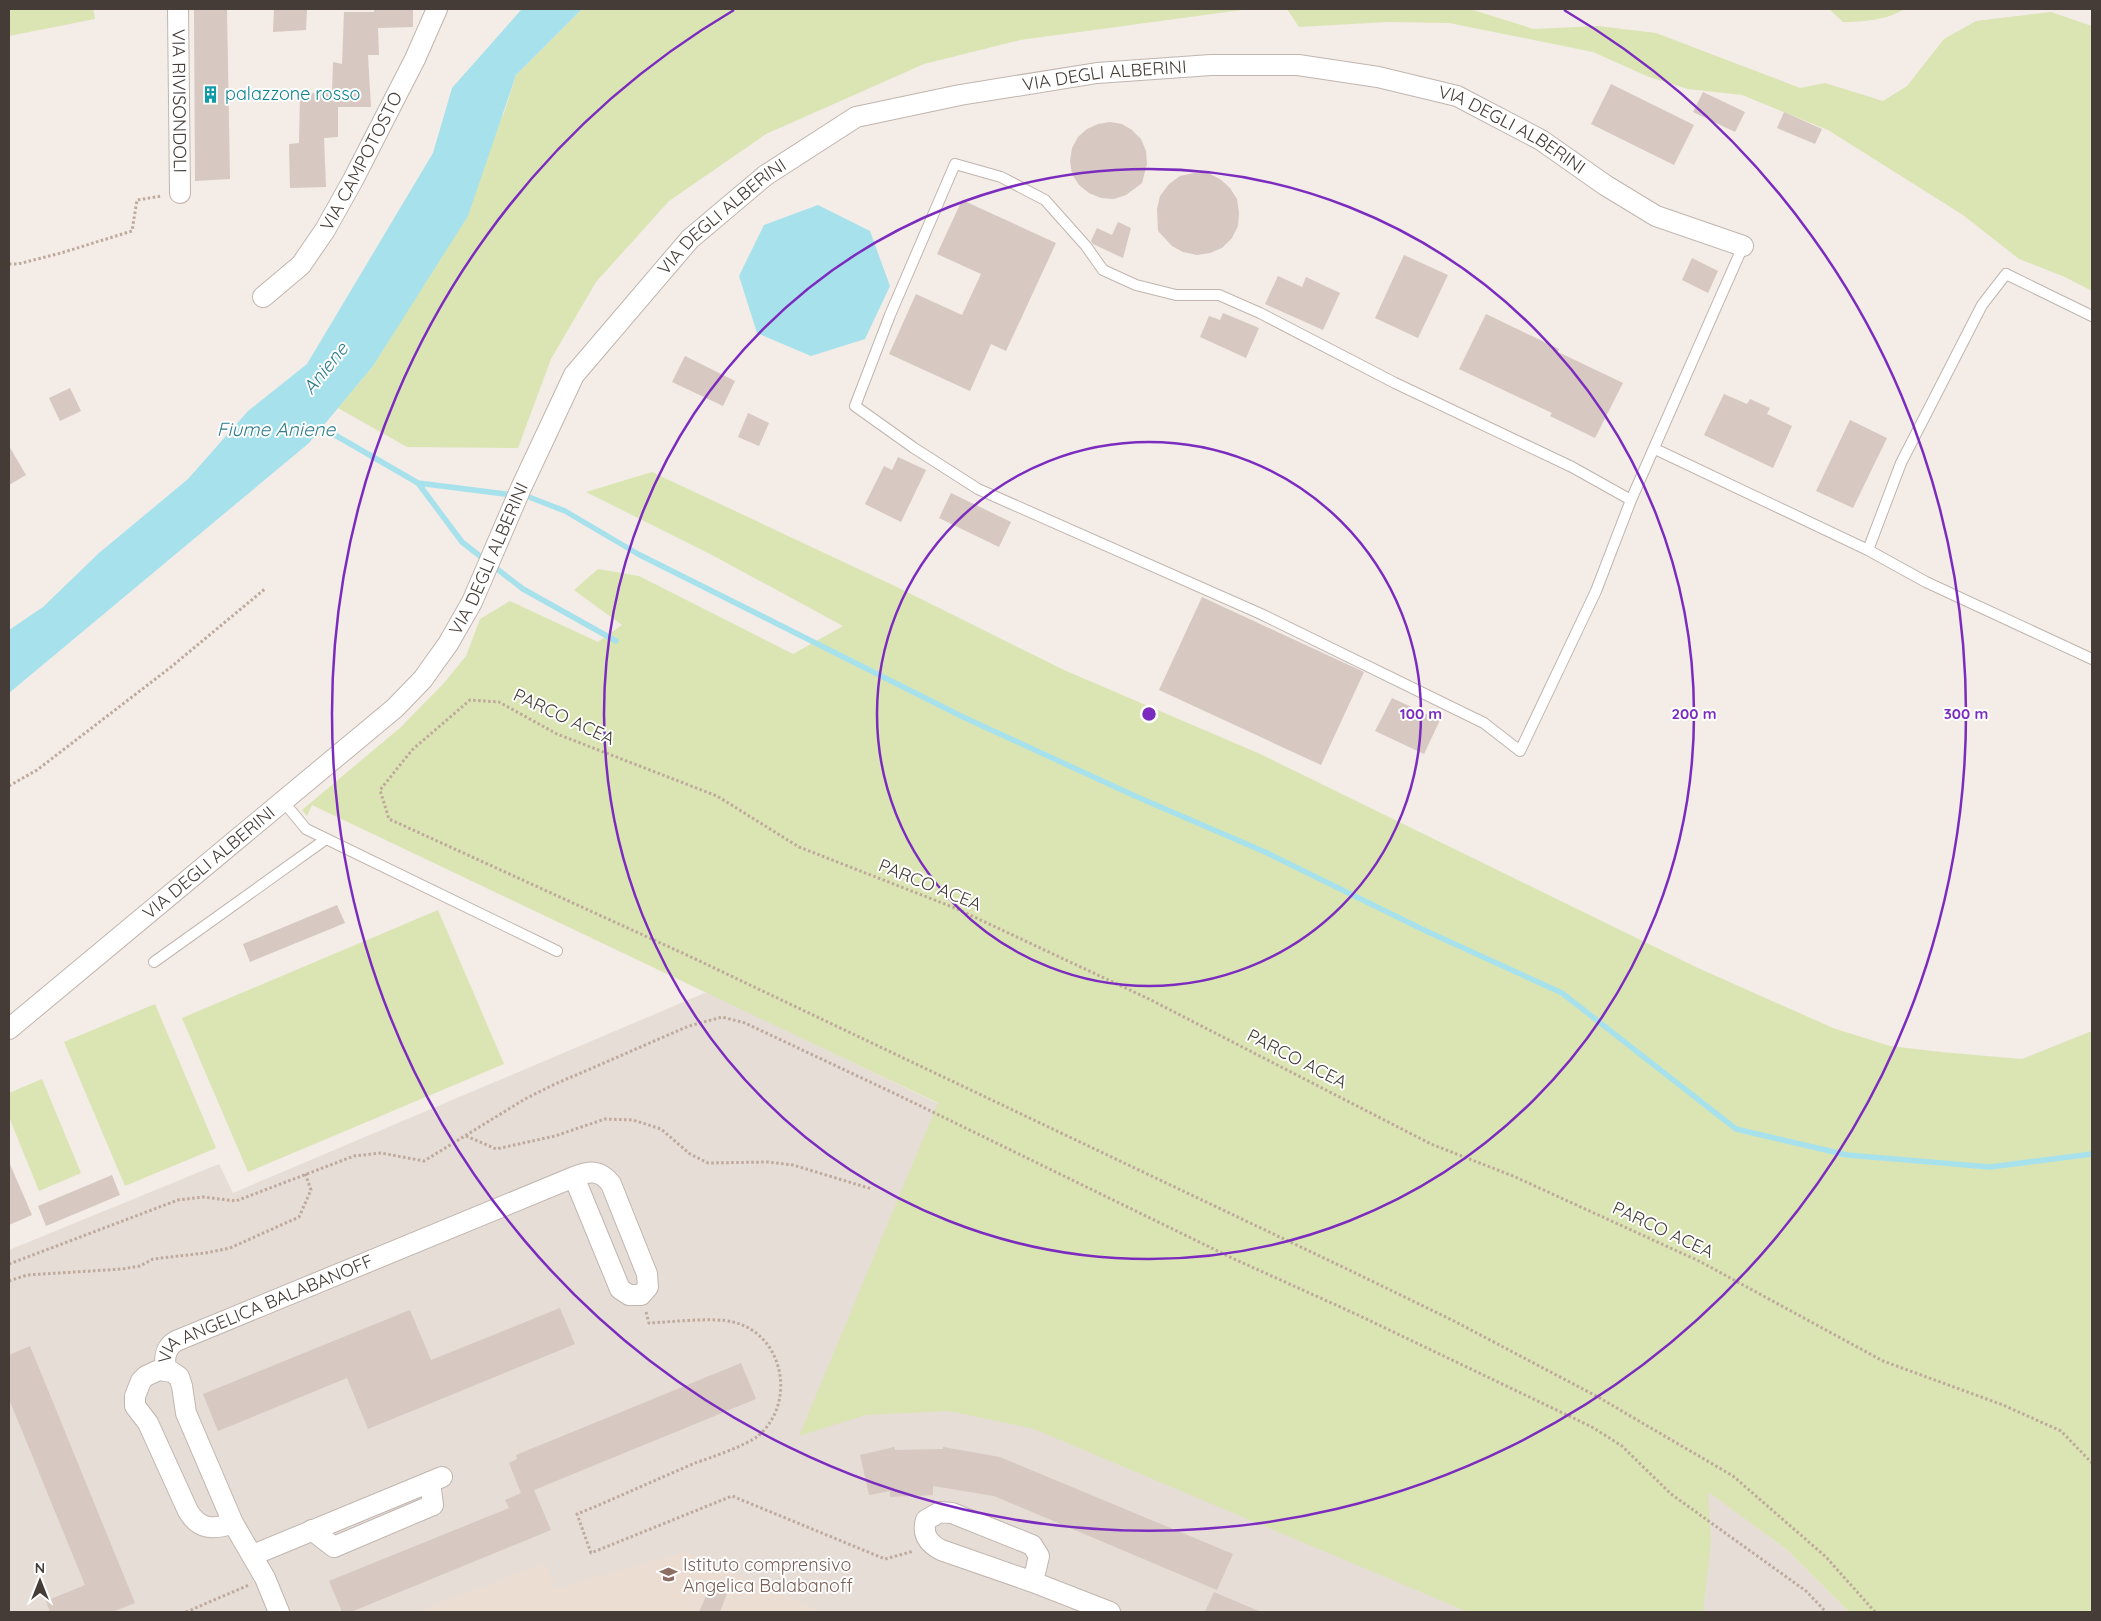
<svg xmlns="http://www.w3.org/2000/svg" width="2101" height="1621" viewBox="0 0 2101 1621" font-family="Quicksand,sans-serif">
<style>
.residential{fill:#e6ddd6}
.education{fill:#ebddd2}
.green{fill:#dbe5b3}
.water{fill:#a7e2ec}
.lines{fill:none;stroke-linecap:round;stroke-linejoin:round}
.stream{stroke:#a7e2ec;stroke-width:5.5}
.building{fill:#d7c8c1}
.lane-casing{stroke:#c1b5ae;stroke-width:12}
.street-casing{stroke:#c1b5ae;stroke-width:22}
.path{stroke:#bfa99d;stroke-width:3;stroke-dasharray:2.5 2.5;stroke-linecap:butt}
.lane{stroke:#fff;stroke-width:10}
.street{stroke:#fff;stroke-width:20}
.ring{fill:none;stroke:#7b2cbf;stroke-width:2.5}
.labels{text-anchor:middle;stroke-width:4;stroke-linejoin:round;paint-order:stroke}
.street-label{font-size:18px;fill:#453c37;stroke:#fff}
.culture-label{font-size:18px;fill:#0d838f;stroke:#fff;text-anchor:start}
.education-label{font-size:18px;fill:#785e54;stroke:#fff;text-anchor:start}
.water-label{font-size:19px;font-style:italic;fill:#2f7e8c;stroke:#fff}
.centre{fill:#7b2cbf;stroke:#fff;stroke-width:2.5}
.ring-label{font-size:15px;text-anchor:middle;font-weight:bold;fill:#7b2cbf;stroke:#fff;stroke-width:4;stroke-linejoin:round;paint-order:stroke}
</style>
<rect width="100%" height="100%" fill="#f3ece7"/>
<!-- residential -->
<path class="residential" d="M 707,992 L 1622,1434 L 1664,1459 L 1786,1549 L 1849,1612 L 9,1612 L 9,1250 L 219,1164 L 233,1193 Z"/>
<!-- education -->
<path class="education" d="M 684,1552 L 823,1612 L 414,1612 L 545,1563 L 556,1588 Z"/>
<!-- green -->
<path class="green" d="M 9,9 L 93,9 L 95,19 L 9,36 Z
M 582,9 L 1249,9 L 1020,40 L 924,64 L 766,134 L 669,201 L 596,282 L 551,359 L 518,448 L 407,447 L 338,408 L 373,366 L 504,113 L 516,75 Z
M 1287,9 L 1470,9 L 1534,29 L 1598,26 L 1656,33 L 1800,88 L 1825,83 L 1883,101 L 1907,86 L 1944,39 L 1976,21 L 2051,12 L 2092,26 L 2092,291 L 2065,277 L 2019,259 L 1963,215 L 1828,130 L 1742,95 L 1688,89 L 1649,77 L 1593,52 L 1449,23 L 1387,22 L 1299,27 Z
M 1829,9 L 1904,9 C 1888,20 1862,22 1843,22 Z
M 652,472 L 899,588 L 1064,670 L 1258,753 L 1698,968 L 1833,1028 L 1890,1046 L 1941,1052 L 2022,1059 L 2092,1031 L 2092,1612 L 1849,1612 L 1786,1549 L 1708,1492 L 1711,1543 L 1703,1612 L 1468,1612 L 1034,1429 L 949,1411 L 866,1415 L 799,1436 L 938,1103 L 312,805 L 307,816 L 302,810 L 401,727 L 444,683 L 466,656 L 480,619 L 510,601 L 598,642 L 622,625 L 574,590 L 598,569 L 639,576 L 793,654 L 843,626 L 712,555 L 586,492 Z
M 438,910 L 504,1064 L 248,1172 L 182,1018 Z
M 155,1004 L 216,1148 L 125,1186 L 64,1042 Z
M 42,1079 L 81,1173 L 39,1191 L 9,1117 L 9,1093 Z"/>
<!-- water -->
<path class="water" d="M 522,9 L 582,9 L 516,75 L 468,216 L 373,366 L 309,443 L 9,693 L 9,630 L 43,607 L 99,553 L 188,479 L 248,411 L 307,364 L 433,153 L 452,88 Z
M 818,205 L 870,231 L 890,286 L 865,339 L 811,356 L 757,333 L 739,276 L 764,225 Z"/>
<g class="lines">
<!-- stream -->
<path class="stream" d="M 316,424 L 418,483 L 529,497 L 565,511 L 638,554 L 963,717 L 1135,796 L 1265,852 L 1426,931 L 1562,993 L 1736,1129 L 1847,1155 L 1990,1167 L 2092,1154
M 418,483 L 462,542 L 485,560
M 492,565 L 523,589 L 616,641"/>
</g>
<!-- building -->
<path class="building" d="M 194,9 L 227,9 L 230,179 L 195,181 Z
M 274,9 L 307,9 L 306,30 L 273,32 Z
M 374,9 L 413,9 L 413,27 L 378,28 L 379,55 L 368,55 L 371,107 L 338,107 L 338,137 L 324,138 L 326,187 L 290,188 L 289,144 L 299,143 L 300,94 L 332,92 L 333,62 L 342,64 L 344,12 L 374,12 Z
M 1611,84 L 1694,125 L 1674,165 L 1591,124 Z
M 1703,92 L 1745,112 L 1735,132 L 1693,112 Z
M 1784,112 L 1822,129 L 1815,144 L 1777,128 Z
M 1110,122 L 1122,124 L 1132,130 L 1141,139 L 1146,151 L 1147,164 L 1142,183 L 1126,195 L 1114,199 L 1101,198 L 1089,193 L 1079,185 L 1072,174 L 1070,161 L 1072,148 L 1078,137 L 1087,129 L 1098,124 Z
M 1194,173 L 1208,173 L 1220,179 L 1230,188 L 1237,199 L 1239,213 L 1238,226 L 1232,238 L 1222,248 L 1210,253 L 1197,255 L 1183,252 L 1172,246 L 1158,231 L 1157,209 L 1160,196 L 1169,184 L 1180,176 Z
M 962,200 L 1056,243 L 1006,351 L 991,344 L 970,391 L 889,354 L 916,294 L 962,315 L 981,274 L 937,254 Z
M 1118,222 L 1131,228 L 1123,258 L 1093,244 L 1091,241 L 1097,228 L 1112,235 Z
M 1404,255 L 1448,275 L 1418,338 L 1375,318 Z
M 1692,258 L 1718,271 L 1708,293 L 1682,280 Z
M 1278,276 L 1302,287 L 1306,277 L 1340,293 L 1323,330 L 1265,304 Z
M 1223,313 L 1259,328 L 1246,358 L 1200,337 L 1209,316 L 1220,320 Z
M 1486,314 L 1559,349 L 1558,352 L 1623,383 L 1595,438 L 1550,416 L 1552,413 L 1459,369 Z
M 685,356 L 735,381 L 723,406 L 672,382 Z
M 70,388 L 81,411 L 60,421 L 49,398 Z
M 1724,394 L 1747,404 L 1750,399 L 1770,408 L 1767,414 L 1792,426 L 1773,468 L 1704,435 Z
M 748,413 L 769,423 L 759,446 L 738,437 Z
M 1850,420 L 1887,438 L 1853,508 L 1816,491 Z
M 9,446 L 26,475 L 9,485 Z
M 898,457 L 926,470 L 901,522 L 865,504 L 884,466 L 892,470 Z
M 951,493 L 1011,522 L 999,547 L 939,518 Z
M 1202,597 L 1364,672 L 1321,765 L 1159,690 Z
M 1392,698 L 1440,720 L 1424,754 L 1375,731 Z
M 337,905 L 345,923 L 250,962 L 243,944 Z
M 9,1162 L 32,1215 L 9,1225 Z
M 112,1175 L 120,1195 L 46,1226 L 38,1206 Z
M 560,1308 L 575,1344 L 368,1429 L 347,1378 L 218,1431 L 203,1394 L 410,1310 L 431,1360 Z
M 30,1346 L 135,1603 L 112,1612 L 50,1612 L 46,1601 L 85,1585 L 9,1399 L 9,1355 Z
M 741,1363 L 756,1399 L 534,1490 L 551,1530 L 351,1612 L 342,1612 L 329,1581 L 509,1508 L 505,1500 L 521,1493 L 509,1463 L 517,1459 L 516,1455 Z
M 894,1447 L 895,1450 L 943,1449 L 943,1447 L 1000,1457 L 1233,1554 L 1217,1590 L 994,1496 L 933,1486 L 933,1495 L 890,1497 L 890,1491 L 869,1495 L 860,1455 Z
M 710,1587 L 727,1594 L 720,1612 L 699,1612 Z
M 1214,1592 L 1261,1612 L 1205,1612 Z"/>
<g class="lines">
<defs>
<path id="lane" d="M 1655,449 L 1868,550 L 1926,582 L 2092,659
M 1631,500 L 1572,467 L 1395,383 L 1260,313 L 1219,295 L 1176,295 L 1136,285 L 1103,270 L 1086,246 L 1045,200 L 1001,177 L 955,164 L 890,315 L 855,406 L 914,448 L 978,489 L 1261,614 L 1484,723 L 1520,751 L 1596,591 L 1631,500 L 1743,246
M 1868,550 L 1901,463 L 1982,305 L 2006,274 L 2092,316
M 283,801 L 306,829 L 557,951
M 154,962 L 326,839"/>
<g id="street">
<path id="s1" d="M 178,9 L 180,193"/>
<path id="s2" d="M 263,297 L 301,265 L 325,230 L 353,180 L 415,59 L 437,9"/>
<path id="s3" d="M 9,1029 L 395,708 L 423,679 L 435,662 L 448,644 L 472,602 L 521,488 L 574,375 L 690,239 L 766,175 L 856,117 L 960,95 L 1097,73 L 1211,65 L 1298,65 L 1378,77 L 1457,96 L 1541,140 L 1605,185 L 1656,216 L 1743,246"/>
<path id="s4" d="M 166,1370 C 164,1359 165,1347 176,1341 L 574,1177 C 589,1171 600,1169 611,1184 L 647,1274 L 648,1287 L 641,1295 L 629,1295 L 620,1289 L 574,1177"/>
<path d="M 233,1523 C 214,1530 199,1530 188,1511 L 148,1423 L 135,1406 L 135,1396 L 141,1381 L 146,1376 L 159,1370 L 172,1372 L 179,1377 L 182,1386 L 186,1413 L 233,1523 L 265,1578 L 279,1612"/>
<path d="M 312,1530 L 334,1547 L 433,1505 L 430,1482"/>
<path d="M 253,1555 L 442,1477"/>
<path d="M 1033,1582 L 1039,1556 L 1032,1545 L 952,1513 L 940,1512 L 926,1520 C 922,1534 928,1543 941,1550 L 1033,1582 L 1110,1612"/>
</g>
</defs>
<!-- lane casing -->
<use href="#lane" class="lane-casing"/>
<!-- street casing -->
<use href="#street" class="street-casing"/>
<!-- path -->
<path class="path" d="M 9,264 L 18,264 L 61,253 L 132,231 L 137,200 L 162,196
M 9,786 L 37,770 L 171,667 L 266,588
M 466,1136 L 496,1149 L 555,1136 L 605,1119 L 633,1120 L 661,1129 L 690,1154 L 708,1163 L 768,1162 L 793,1165 L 872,1189
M 9,1264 L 178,1200 L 203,1197 L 236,1201 L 354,1156 L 381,1153 L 424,1161 L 525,1099 L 553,1085 L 689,1026 L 722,1017 L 745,1023 L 902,1097 L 1232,1258 L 1358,1315 L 1592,1427 L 1622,1446 L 1671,1494 L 1806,1591 L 1826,1612
M 9,1281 L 27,1275 L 122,1269 L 140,1266 L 153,1259 L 205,1253 L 230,1248 L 299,1217 L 311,1190 L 305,1173
M 646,1312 L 649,1323 C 671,1322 714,1317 733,1322 C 784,1334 797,1403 758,1436 C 747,1445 710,1458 695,1463 C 655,1480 617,1498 577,1514 L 591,1553 L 732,1496 L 885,1559 L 914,1551
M 186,1612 L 249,1585
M 1875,1612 L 1826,1557 L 1733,1476 L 1598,1397 L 1454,1321 L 1347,1269 L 689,956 L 389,819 L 380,790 L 412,750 L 470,700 L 499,702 L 557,734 L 717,796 L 799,847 L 955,908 L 1149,999 L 1431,1144 L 1513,1176 L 1699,1261 L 1883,1361 L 2003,1405 L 2061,1431 L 2092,1463"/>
<!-- lane -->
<use href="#lane" class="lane"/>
<!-- street -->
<use href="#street" class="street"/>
</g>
<!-- distance rings -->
<g class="ring">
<circle cx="1149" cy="714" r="272"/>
<circle cx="1149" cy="714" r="545"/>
<path d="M1564 10A817 817 0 1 1 734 10"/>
</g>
<!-- icons -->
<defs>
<symbol id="building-bare" viewBox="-9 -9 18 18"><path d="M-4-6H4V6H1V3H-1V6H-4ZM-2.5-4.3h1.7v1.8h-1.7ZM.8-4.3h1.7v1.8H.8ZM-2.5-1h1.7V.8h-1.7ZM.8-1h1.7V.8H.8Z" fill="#0f9aa8" stroke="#fff" stroke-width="2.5" paint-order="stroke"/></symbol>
<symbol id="school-bare" viewBox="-9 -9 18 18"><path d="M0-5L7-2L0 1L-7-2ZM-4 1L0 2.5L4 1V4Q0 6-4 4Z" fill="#8d6e63" stroke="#fff" stroke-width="2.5" paint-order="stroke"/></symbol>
</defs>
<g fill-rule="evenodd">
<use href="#building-bare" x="198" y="82" width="25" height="25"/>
<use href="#school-bare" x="656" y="1562" width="25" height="25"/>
</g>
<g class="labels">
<!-- street labels -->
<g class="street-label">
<text dy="6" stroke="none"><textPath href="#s3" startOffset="1520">VIA DEGLI ALBERINI</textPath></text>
<text dy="6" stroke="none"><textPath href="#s1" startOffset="92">VIA RIVISONDOLI</textPath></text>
<text dy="6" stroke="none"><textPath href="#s3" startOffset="1940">VIA DEGLI ALBERINI</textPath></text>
<text dy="6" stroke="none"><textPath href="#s2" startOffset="170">VIA CAMPOTOSTO</textPath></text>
<text dy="6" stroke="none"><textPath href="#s3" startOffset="1100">VIA DEGLI ALBERINI</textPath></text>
<text dy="6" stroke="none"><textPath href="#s3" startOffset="680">VIA DEGLI ALBERINI</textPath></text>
<text transform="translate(564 717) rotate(25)" y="6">PARCO ACEA</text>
<text dy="6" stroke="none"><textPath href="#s3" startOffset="260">VIA DEGLI ALBERINI</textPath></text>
<text transform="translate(930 885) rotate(22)" y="6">PARCO ACEA</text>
<text transform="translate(1297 1059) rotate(27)" y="6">PARCO ACEA</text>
<text transform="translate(1663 1230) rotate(25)" y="6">PARCO ACEA</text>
<text dy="6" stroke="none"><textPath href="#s4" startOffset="126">VIA ANGELICA BALABANOFF</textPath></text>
</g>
<!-- culture labels -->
<g class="culture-label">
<text x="225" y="100">palazzone rosso</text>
</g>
<!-- education labels -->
<g class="education-label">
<text x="683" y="1571">Istituto comprensivo<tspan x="683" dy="21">Angelica Balabanoff</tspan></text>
</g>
<!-- water labels -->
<g class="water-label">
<text transform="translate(325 368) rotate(-51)" y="7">Aniene</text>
<text x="276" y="436">Fiume Aniene</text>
</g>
</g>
<circle cx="1149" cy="714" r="8" class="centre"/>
<g class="ring-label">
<text x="1421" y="719">100 m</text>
<text x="1694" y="719">200 m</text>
<text x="1966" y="719">300 m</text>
</g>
<!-- border -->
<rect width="2101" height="1621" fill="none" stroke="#453c37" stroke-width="20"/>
<!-- north arrow -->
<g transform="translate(40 1581)" stroke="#ffffff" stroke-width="4" paint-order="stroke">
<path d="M0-4L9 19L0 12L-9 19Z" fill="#453c37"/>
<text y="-8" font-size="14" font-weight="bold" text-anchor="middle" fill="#453c37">N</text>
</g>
</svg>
